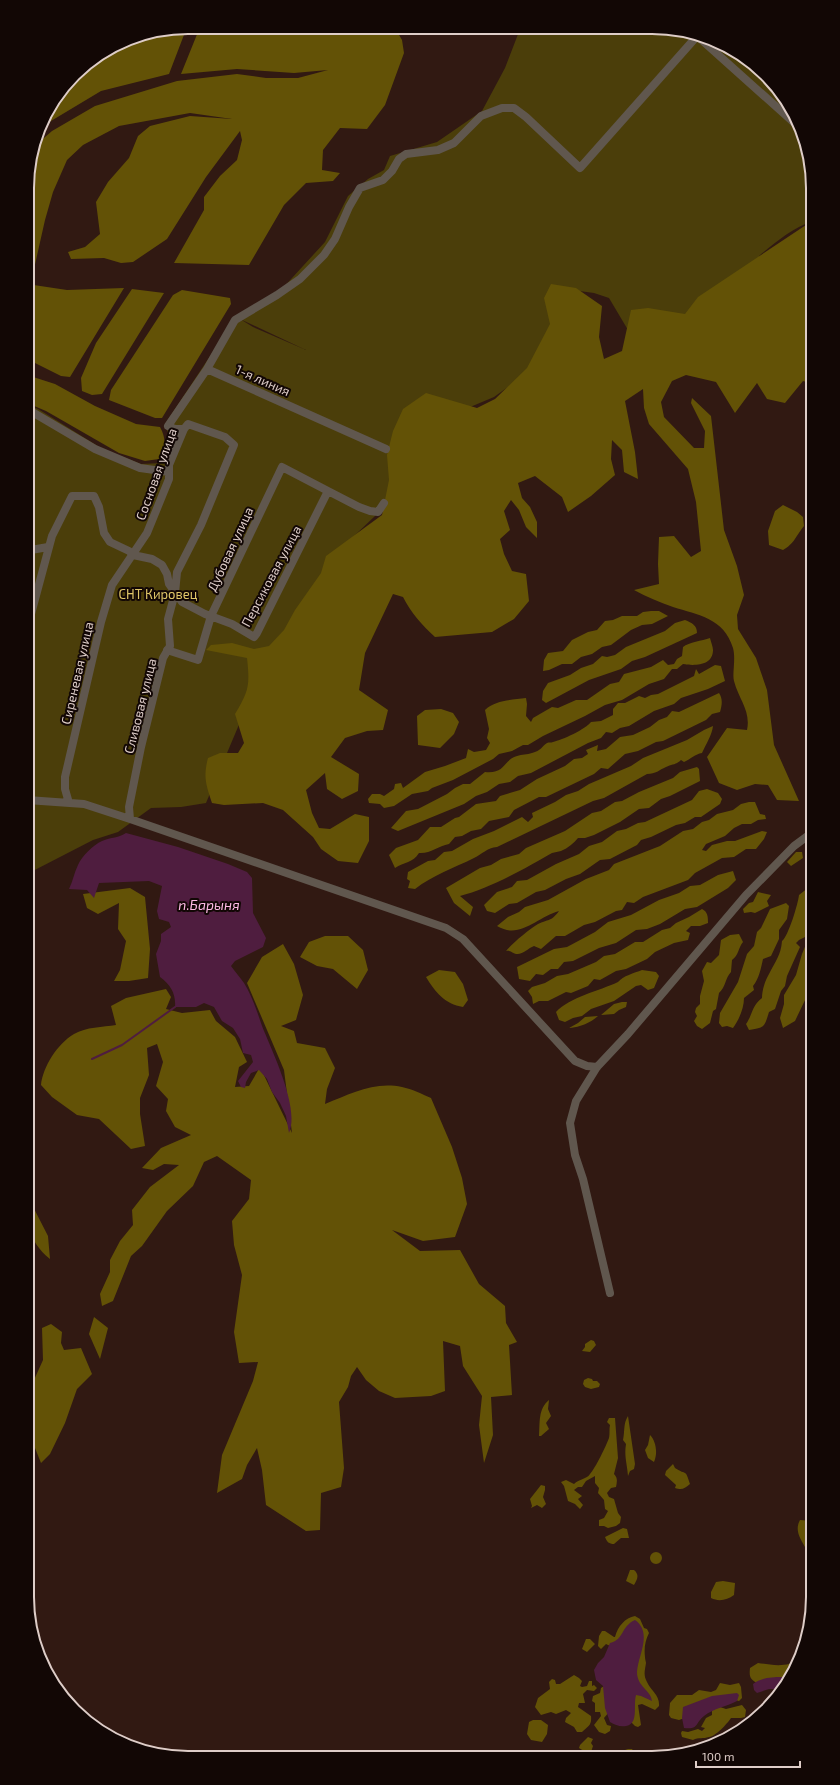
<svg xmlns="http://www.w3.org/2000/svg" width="840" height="1785" viewBox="0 0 840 1785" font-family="'Exo 2',sans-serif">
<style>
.green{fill:#4b3e0a;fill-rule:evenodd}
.forest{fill:#635206}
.water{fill:#4f1d3f}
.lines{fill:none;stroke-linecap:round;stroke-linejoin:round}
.stream{stroke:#4f1d3f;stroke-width:2}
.minor{stroke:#60574e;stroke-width:8}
.labels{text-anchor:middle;stroke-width:4;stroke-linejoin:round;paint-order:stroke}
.street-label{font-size:13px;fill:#decdc8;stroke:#120705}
.park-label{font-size:13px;fill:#e1c769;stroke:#120705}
.water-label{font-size:14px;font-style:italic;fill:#fcb9e3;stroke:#120705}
.rim{fill:none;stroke:#decdc8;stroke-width:2}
</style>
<rect width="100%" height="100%" fill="#311912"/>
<!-- green -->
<path class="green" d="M 520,29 L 683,30 L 723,44 L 758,67 L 791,108 L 807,146 L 813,188 L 813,221 C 792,228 776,242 759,256 L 759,278 L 737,302 L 628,330 L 609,298 L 594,293 L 572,290 L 541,363 L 494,397 L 463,410 L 396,496 L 353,537 L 259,677 L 206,803 L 181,807 L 151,808 L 118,832 L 93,840 L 27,874 L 27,404 L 38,409 L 101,448 L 141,464 L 162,463 L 171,442 L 165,424 L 236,317 L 281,290 L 325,242 L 348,196 L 368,179 L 384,170 L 390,156 L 437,142 L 482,111 L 505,68 ZM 240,319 L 306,350 L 253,327 Z"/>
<!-- forest -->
<path class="forest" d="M 187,27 L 169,74 L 101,91 L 41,127 L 44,117 L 82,67 L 127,39 Z
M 200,27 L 395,28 L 402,40 L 404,53 L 385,105 L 367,129 L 340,128 L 323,150 L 322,170 L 340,173 L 333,181 L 306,183 L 284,205 L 249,265 L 174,263 L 204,210 L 204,197 L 220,176 L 237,160 L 242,140 L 240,131 L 206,177 L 167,239 L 133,262 L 121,263 L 104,258 L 71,259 L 68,252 L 85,247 L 100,234 L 96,202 L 108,182 L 129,158 L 138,136 L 150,126 L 190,116 L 232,119 L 190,113 L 119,126 L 83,145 L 67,160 L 53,192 L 45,220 L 34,269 L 27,267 L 27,178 L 37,144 L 52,131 L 95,106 L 177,81 L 237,74 L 266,78 L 298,78 L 328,70 L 294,73 L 237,69 L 181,74 Z
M 813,223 L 813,384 L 803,381 L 785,403 L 767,399 L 757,383 L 735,413 L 716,382 L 686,375 L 672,381 L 661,402 L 664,417 L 694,448 L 704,448 L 705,431 L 691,403 L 692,398 L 711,416 L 724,530 L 737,566 L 744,595 L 737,615 L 738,629 L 756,658 L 767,690 L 774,745 L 799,801 L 777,800 L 768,785 L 755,784 L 737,790 L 719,783 L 707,757 L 727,728 L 747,730 C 751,711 739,700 734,681 C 732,674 736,659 733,648 C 724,618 698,615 673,607 C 659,602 647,597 634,590 L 659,584 L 658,564 L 659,537 L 674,536 L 691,557 L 701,551 L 696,502 L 688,469 L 649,424 L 644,408 L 643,389 L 625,401 L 635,452 L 638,479 L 624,472 L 622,450 L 612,440 L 611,459 L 615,475 L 591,496 L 568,512 L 562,497 L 535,476 L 518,483 L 522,498 L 530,507 L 537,522 L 537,538 L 526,527 L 519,510 L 511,500 L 504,511 L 510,530 L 500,539 L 504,554 L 512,571 L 526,574 L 529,601 L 514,619 L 492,632 L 435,637 C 422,625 411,613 403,597 L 393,594 L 365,653 L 359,690 L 388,710 L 383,730 L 367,731 L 345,738 L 331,757 L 359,774 L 358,791 L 342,799 L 327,789 L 325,773 L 306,790 L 312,813 L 319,828 L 330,829 L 355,814 L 369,817 L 369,841 L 358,863 L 338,861 L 321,849 L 313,837 L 283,810 L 263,803 L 224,805 L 212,803 C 206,785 203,777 208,758 L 220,753 L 238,753 L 244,743 L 235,714 C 249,691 250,685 247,658 L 206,650 L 211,645 L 232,643 L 254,649 L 269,646 L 284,630 L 295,610 L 321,573 L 326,556 L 382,515 L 389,480 L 387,455 L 393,431 L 403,409 L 426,393 L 477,408 L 495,399 L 527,368 L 550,324 L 544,298 L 551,284 L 576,288 L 602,306 L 599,337 L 604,359 L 622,351 L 631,310 L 648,308 L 685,314 L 698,297 L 806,225 Z
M 27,284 L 67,290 L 124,288 L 70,377 L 61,376 L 27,359 Z
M 132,289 L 164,293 L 102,394 L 92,395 L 82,391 L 81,378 L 96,343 Z
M 182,290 L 230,298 L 231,304 L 162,418 L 155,418 L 109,400 L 111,390 L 173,295 Z
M 27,375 L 55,384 L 95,406 L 136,424 L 160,427 C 167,440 165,447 159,459 L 145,461 L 119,453 L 46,411 L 27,403 Z
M 783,505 L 797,512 L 803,517 L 804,526 C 795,537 795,543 783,550 L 769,545 L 768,531 L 775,511 Z
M 651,611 L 659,611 L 668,616 L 652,624 L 642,625 L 631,630 L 611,645 L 602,647 L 592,654 L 581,657 L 572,664 L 562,664 L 549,670 L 543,671 L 544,660 L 548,653 L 563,651 L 572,640 L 588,632 L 597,630 L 605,621 L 613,620 L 622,616 L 637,616 L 643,612 Z
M 685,620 C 692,623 697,625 697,633 L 645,657 L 632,661 L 621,669 L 589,680 L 546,703 L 542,700 L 543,691 L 548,683 L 570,675 L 581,668 L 593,664 L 602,656 L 607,657 L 615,655 L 626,647 L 665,631 L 675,623 Z
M 710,638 C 711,642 713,647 713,650 C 713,666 694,666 683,664 L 677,669 L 672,669 L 664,679 L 649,684 L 622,700 L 605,705 L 585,716 L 543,736 L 528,745 L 523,745 L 512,751 L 499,754 L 493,759 L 453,780 L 432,788 L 428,791 L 412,794 L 394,806 L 384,808 L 380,804 L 369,803 L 368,799 L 372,794 L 380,794 L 384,796 L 394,789 L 395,784 L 401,783 L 403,788 L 425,772 L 445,766 L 466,758 L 468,749 L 474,752 L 486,750 L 490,743 L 487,738 L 489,729 L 485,710 C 495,700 512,700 526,698 L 527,704 L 526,716 L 531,722 L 533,718 L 552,707 L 558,708 L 576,700 L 587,700 L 610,684 L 619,682 L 624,674 L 651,667 L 663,660 L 668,665 L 674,664 L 677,659 L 682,656 L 683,647 C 689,642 702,641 710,638 Z
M 715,665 L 721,666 L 725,681 L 708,689 L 681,698 L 674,704 L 654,711 L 629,726 L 620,728 L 612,733 L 606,732 L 601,738 L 588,743 L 531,773 L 518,776 L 510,782 L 499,784 L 487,792 L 476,796 L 464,804 L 398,831 L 391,828 L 406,811 L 418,809 L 447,794 L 455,788 L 463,784 L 470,784 L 485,772 C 506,774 503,760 517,756 C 522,754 527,755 532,753 C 541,751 542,746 547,743 C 549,742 551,743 553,742 C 562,740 586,729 591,722 L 601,721 L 613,715 L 613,709 L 618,703 L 625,703 L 639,696 L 645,698 L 651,695 L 658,694 L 694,676 L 696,669 L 699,674 Z
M 719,693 C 723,699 722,705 720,712 L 712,714 L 706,720 L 663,741 L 656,742 L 638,751 L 625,754 L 608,769 L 601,768 L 594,774 L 546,797 L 539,797 L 514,810 L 509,817 L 489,821 L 481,829 L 471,831 L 462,836 L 455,837 L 449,844 C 438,846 430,854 419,853 C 413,863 404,862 395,868 L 389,855 L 396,848 L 418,840 L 430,827 L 441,827 L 455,818 L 459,817 L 476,804 L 496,801 L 500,796 L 520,790 L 537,779 L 565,766 L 574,759 L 582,758 L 588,754 L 586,750 L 598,745 L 597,751 L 606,749 L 620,737 L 633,735 L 650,727 L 659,720 L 667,717 L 672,711 L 679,712 Z
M 441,709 L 453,713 L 459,722 L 454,734 L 440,748 L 418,745 L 417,716 L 425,710 Z
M 713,726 C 712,735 706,744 702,753 C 695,754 691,759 684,762 L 681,760 C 676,765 672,764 666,767 C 659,770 656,774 647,774 L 604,798 L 593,801 L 497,847 C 487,848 482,854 474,858 C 454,868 433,875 415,889 L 408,888 L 410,881 L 407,879 L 408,872 L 428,861 L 435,860 L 444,852 L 452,851 L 473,839 L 494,831 L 522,817 L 528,822 L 533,817 L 532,813 L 555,802 L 566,795 L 578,791 L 589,784 L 631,766 L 643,758 L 687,740 L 704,730 Z
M 697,767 L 699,769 L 700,781 L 670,796 L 661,799 L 649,808 L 639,809 L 620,822 L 594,835 L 585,838 L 578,838 C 574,843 568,848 561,851 C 558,852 555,852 552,853 C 526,868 489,889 460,896 L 473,907 L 470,916 L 454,903 L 446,888 L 480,868 L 491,865 L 501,859 L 519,854 L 526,848 L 565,831 L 592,813 L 601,811 L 615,802 L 622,801 L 639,792 L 673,778 L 680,772 Z
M 707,789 L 718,793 L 722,799 L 720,804 L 701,817 L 695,817 L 685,823 L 676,825 L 651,837 L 641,840 L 637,845 L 610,859 L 600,860 L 580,874 L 566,879 L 545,890 L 536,892 L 517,903 L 509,904 L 495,913 L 487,911 L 484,905 L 497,892 L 512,887 L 517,881 L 527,880 L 556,864 L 579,854 L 589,846 L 602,842 L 617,831 L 626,829 L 638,823 L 645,822 L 692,800 L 699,791 Z
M 749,802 L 755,802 L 760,814 L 765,815 L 766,819 L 758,820 L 751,824 L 742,824 L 734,828 L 725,836 L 706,844 L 702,850 L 706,851 L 712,845 L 727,841 L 735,841 L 762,831 L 767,832 L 764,839 L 756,849 L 746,849 L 734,857 L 722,858 L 695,873 L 688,880 L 643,897 L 634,903 L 627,902 L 622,910 L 616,911 L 595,922 L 584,925 L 565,936 L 556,936 L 541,949 L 534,946 C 528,948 523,955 516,954 C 511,953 511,950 506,951 C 515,941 527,931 538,924 C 548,919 551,922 559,911 C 537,917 520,940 497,926 L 508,917 L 519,912 L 525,907 L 548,900 L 586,879 L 609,870 L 614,864 L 660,846 L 683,831 L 693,829 L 702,822 L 709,820 L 717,814 L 733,810 L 741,804 Z
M 796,852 L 802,852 L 803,858 L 791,866 L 787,862 Z
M 733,871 L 736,880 L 728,888 L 697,907 L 685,909 L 660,924 L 647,929 L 636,930 L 616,943 L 599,948 L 573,961 L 564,962 L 558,969 L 551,969 L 543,975 L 536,974 L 530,981 L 519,979 L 517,967 L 554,949 L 567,947 L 595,932 L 608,922 L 631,915 L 659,900 L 679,893 L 690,886 L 700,885 L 718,875 Z
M 813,884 L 813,918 L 805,937 L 799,940 L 796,943 L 800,947 L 787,976 L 785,986 L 781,991 L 775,1009 L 769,1012 C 764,1028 765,1027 749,1030 L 746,1024 C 753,1014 751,1007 762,998 C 762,990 765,981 769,974 C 775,962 781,955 782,941 C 788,937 798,904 799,895 Z
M 130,888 L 145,897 L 150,949 L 148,978 L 129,981 L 114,981 L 120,970 L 126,941 L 118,929 L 119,903 L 98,914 L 87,908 L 83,894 Z
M 758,892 L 771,895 L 767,901 L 769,906 L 755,913 L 751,912 L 744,913 L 743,909 L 749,903 L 753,902 Z
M 786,903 L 789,906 L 787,919 L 779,930 L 779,939 L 771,956 L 763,959 C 761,968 759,979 753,986 L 754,990 L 744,998 C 744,1008 739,1020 733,1028 L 727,1026 L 722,1027 L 719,1023 L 720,1013 L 738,982 L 747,954 L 754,946 L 757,932 L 761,928 L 770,909 Z
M 702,909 C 708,912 708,917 708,923 L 700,926 L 691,926 L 686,931 L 690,933 L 688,940 L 674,943 L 655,952 L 647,959 L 626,969 L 616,971 L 600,980 L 594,979 L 588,986 L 571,993 L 566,992 L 548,1001 L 539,1001 L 533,1004 L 532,997 L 528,991 L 532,987 L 545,983 L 557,976 L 568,974 L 596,962 L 604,956 L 615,954 L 635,942 L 643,942 L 662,930 L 670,928 L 676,923 L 689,917 Z
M 739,934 L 743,942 C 738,948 739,955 732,960 L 731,972 C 725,978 726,987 719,993 L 716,1009 L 713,1011 L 710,1023 L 702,1029 L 697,1026 L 694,1021 L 697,1016 L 695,1012 L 696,1008 L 700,1004 L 700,996 L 704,981 L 702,971 L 707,962 L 711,963 L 719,955 L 721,940 L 730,935 Z
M 813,934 L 813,984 L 806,991 L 806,998 L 795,1021 L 783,1028 L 780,1018 L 784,1004 L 784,995 L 796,975 L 802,954 L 807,942 L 811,939 Z
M 325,936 L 348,936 L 363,950 L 368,970 L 357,989 L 333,969 L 317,966 L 300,957 L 309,942 Z
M 283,944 L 294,964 L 303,995 L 296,1020 L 281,1026 L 294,1031 L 297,1043 L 325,1048 L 335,1068 L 327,1089 L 325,1104 C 350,1094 374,1081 402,1087 C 412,1089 422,1094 431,1098 L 452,1147 L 462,1178 L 467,1204 L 455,1237 L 423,1241 L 392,1230 L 420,1251 L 460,1250 L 479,1284 L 505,1306 L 506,1323 L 517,1342 L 509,1345 L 512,1395 L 491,1397 L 493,1435 L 484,1463 L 479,1425 L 482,1396 L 463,1366 L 460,1346 L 443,1341 L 445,1391 L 431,1396 L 395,1398 L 379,1391 L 366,1380 L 357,1367 L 351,1376 L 348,1387 L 339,1402 L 344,1468 L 341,1487 L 321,1493 L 320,1530 L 306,1531 L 266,1505 L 262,1470 L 257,1448 L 247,1465 L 242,1479 L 217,1493 L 222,1455 L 253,1381 L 258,1362 L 239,1363 L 234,1332 L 242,1275 L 234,1245 L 232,1221 L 249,1199 L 251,1180 L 217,1156 L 204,1162 L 193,1186 L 167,1211 L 142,1246 L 131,1256 L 113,1301 L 102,1306 L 100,1294 L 110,1272 L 110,1260 L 120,1241 L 133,1225 L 132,1210 L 150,1187 L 179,1165 L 164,1164 L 153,1170 L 142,1168 L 161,1148 L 191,1135 L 175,1127 L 166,1111 L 168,1099 L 156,1086 L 163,1062 L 157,1044 L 147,1048 L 149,1075 L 140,1098 L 140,1114 L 145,1146 L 131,1149 L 99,1119 L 77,1115 L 52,1097 L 41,1085 C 43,1067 57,1044 74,1034 C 86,1027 103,1027 116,1025 L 111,1006 L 126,998 L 166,989 L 171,997 L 166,1009 L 182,1013 L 210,1010 L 216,1021 L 235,1037 L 247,1062 L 239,1067 L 235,1087 L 249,1086 L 260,1067 L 292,1133 L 284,1070 L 247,983 L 262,957 Z
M 439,970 L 455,972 L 463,984 L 468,1000 L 463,1007 C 445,1004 435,992 426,977 Z
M 642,970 L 656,972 L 659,976 L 654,988 L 648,990 L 641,985 L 636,986 L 614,1001 L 591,1009 L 582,1016 L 573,1018 L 565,1022 L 559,1020 L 556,1012 C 570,997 599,991 618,982 C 623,976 634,973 642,970 Z
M 813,1001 L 813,1027 L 812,1028 L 805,1021 Z
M 622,1002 L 627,1002 L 626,1007 L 619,1010 L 614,1014 L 601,1015 L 614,1004 Z
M 598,1016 C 590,1023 581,1027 569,1028 L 578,1023 L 585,1017 Z
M 27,1195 L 48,1236 L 50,1259 C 27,1240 27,1222 27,1195 Z
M 94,1317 L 108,1328 L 100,1359 L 89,1334 Z
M 51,1324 L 62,1332 L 61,1343 L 64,1350 L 81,1348 L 92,1374 L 77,1389 L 65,1423 L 50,1454 L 41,1463 L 35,1448 L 31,1394 L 34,1380 L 43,1360 L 42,1328 Z
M 591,1340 L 594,1341 L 596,1345 L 590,1352 L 582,1351 L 585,1347 L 585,1344 Z
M 588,1378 L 592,1379 L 593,1381 L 597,1381 L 600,1384 L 599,1387 L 591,1389 L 585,1387 L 583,1384 L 584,1380 Z
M 549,1400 L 548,1409 L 551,1416 L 546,1423 L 549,1429 L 541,1436 L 539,1436 C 540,1422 538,1409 549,1400 Z
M 628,1416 L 635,1464 L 634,1469 L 630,1471 L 628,1476 C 627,1463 624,1456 626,1444 L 623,1440 C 625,1431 623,1424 628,1416 Z
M 609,1418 L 615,1418 L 618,1458 L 614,1474 C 618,1478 617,1482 616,1487 L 611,1488 L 607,1493 L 609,1497 L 614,1499 L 618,1513 L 621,1517 L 620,1523 L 616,1526 L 608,1528 L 604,1526 L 599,1526 L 599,1520 L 604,1518 L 608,1511 L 605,1509 L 604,1500 L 598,1493 L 599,1488 L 595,1483 L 595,1476 L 586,1481 L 582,1487 L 578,1487 L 574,1490 L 582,1496 L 578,1499 L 583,1505 L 580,1509 L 575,1504 L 568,1501 L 564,1486 L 561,1482 L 566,1480 L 574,1484 C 579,1479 587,1479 590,1474 C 595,1469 607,1444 609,1438 C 610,1433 609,1429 610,1425 L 607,1422 Z
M 650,1435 C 656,1441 658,1453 654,1462 L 648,1458 L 645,1450 L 648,1445 Z
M 673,1464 L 675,1468 C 687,1476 685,1468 690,1484 C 684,1489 682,1490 675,1488 L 676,1485 L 665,1475 L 666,1471 Z
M 541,1485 L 545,1486 L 545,1490 L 543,1497 L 546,1504 L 542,1508 L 537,1505 L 531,1508 L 532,1506 L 530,1499 Z
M 800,1520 L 813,1521 L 813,1549 L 810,1550 L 806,1549 C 801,1539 794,1531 800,1520 Z
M 623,1528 L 627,1529 L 629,1538 L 621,1538 L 614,1544 C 609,1544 607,1542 605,1537 Z
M650 1558a6 6 0 1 1 12 0a6 6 0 1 1-12 0Z
M 630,1570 L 634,1570 C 640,1575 637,1580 634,1585 L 626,1581 Z
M 723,1581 L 735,1583 L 734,1595 C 727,1600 719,1602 711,1598 L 711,1592 L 716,1582 Z
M 635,1616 L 640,1619 L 644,1628 L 647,1629 L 649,1633 C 645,1641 644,1648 645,1657 C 645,1659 646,1662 646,1663 C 645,1670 643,1675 647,1682 C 651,1691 660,1695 659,1706 L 655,1710 L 642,1704 L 638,1705 L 641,1725 L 638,1727 L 635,1726 L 631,1722 L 633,1699 L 640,1687 L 621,1640 L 610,1646 L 606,1644 L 601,1649 L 598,1646 L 599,1636 L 602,1631 L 605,1631 L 614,1637 L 615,1637 C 618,1626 625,1618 635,1616 Z
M 809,1624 L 802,1655 L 798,1649 L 802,1638 L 802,1628 Z
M 586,1639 L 590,1639 L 595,1644 L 587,1652 L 582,1649 Z
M 800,1659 L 790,1677 L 778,1677 L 759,1684 C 750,1680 749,1677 750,1668 L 758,1663 C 772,1665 787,1668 800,1659 Z
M 574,1675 L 579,1678 L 582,1681 L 580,1686 L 582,1687 L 587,1686 L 589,1681 L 592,1681 L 592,1686 L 594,1685 L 597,1688 L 594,1691 L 587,1690 L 583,1694 L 585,1703 L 579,1703 L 578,1707 L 591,1716 C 592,1726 588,1726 582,1732 L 577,1732 L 574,1727 L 565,1722 L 566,1718 L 571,1713 L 566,1710 L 556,1714 L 551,1712 L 541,1715 L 535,1707 L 538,1698 L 550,1689 L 549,1682 L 552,1679 L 555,1680 L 556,1684 L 560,1684 Z
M 720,1683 L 730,1685 L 739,1683 L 741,1687 L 742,1698 L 739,1701 L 735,1700 L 679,1720 L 671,1718 L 669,1715 L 670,1703 L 677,1695 L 692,1695 L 699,1690 L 711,1692 L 716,1690 Z
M 604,1686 L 609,1712 L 604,1718 L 607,1725 L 611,1726 L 610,1731 L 605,1734 L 599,1732 L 594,1725 L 601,1716 L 600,1712 L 595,1712 L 595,1703 L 592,1701 L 593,1696 L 600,1693 L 601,1688 Z
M 742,1705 L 746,1710 L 745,1717 L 741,1718 L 731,1718 C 727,1724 716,1736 709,1737 C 703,1739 699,1737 693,1740 L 682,1737 L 681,1733 L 682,1731 L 688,1732 L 698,1729 L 702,1731 L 705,1728 L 701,1727 L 706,1718 L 712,1715 L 712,1709 L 717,1706 L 726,1709 Z
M 533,1720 L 541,1720 L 548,1725 L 547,1734 L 542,1742 L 531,1740 L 527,1734 L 529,1722 Z
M 588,1737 L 593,1739 L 591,1743 L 593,1746 L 591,1752 L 587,1753 L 579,1748 L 580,1745 Z
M 628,1749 L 632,1749 L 634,1752 L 642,1751 L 643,1753 L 641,1756 L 630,1757 L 626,1756 L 625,1750 Z"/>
<!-- water -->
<path class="water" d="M 126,833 L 178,847 L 228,864 L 247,872 L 252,878 L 253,913 L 266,938 L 263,947 L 235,961 L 231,966 C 235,972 240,977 244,983 C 252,996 257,1011 262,1026 C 272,1051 300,1108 289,1133 L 286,1116 L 280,1103 L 272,1092 L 267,1079 L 259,1070 L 251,1073 L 246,1082 L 245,1088 L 241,1087 L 238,1081 L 253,1062 L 251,1055 L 243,1053 L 240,1039 L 233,1028 L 222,1021 L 214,1007 L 204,1003 L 196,1007 L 175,1007 C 176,994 171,985 160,977 L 156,954 L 161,941 L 161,934 L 171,927 L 169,922 L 159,919 L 157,911 L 162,886 L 149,881 L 99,883 L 94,898 L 87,890 L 69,889 C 73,881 74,873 78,865 C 82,856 93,845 102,841 C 111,837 119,838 126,833 Z
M 635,1620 C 653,1633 638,1655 637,1672 C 637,1687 651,1690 652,1701 L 641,1696 L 636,1695 C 633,1706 639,1724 626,1726 C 620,1727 615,1725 610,1722 L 605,1708 L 603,1686 L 596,1680 L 594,1670 L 598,1663 L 604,1657 L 610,1643 C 625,1639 620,1627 635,1620 Z
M 790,1677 L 783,1689 L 769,1689 L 757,1693 L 754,1690 L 753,1684 C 763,1676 777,1677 790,1677 Z
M 737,1693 L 739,1695 L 737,1701 C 726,1707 714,1708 704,1716 C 695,1723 699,1730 684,1728 L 682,1718 L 683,1707 L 712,1696 Z"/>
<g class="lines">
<!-- stream -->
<path class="stream" d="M 92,1059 L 122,1045 L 175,1007"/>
<!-- minor -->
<path class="minor" d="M 695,34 L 800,128
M 207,369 L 235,320 L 277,295 L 300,279 L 324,255 L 335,239 L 349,207 L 360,188 L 383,180 L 392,171 L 399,159 L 406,154 L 438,150 L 454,143 L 481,116 L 502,108 L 514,108 L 526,117 L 580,168 L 698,35
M 27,409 L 95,449 L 140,468 L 169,472
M 184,429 L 175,429 L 168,426 L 207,369 L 386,449
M 27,549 L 31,550 L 48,547
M 27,629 L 52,536 L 72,496 L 94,496 L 99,507 L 104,533 L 110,542 L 129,551 L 133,555 L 152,559 L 162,565 L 167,574 L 169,584 L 182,602 L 205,614 L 232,624 L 254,637 L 257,633 L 328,491 L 359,507 L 370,511 L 378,512 L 384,503
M 167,650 L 198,660 L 211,616 L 282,467 L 328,491
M 27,800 L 84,804 L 130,819 L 446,928 L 463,939 L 575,1061 L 587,1066 L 597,1067
M 69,803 L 65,789 L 65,777 L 101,622 L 112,585 L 147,533 L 169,479 L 169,465 L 184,429 L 188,424 L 225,437 L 234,445 L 201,525 L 177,572 L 175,593 L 168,619 L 170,646 L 163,658 L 141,747 L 129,807 L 130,819
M 610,1293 L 583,1179 L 575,1155 L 570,1123 L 576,1101 L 597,1067 L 628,1034 L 746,895 L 794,846 L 813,832"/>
</g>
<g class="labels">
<!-- street labels -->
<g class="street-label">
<text transform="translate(263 380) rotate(24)" y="5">1-я линия</text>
<text transform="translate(156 474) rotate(-70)" y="5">Сосновая улица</text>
<text transform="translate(230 549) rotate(-65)" y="5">Дубовая улица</text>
<text transform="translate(271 576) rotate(-62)" y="5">Персиковая улица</text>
<text transform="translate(77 673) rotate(-77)" y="5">Сиреневая улица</text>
<text transform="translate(140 706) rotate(-76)" y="5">Сливовая улица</text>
</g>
<!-- park labels -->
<g class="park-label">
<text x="158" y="599">СНТ Кировец</text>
</g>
<!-- water labels -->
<g class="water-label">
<text x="209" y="910">п.Барыня</text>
</g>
</g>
<!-- crop -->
<path d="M0 0H840V1785H0ZM188 34H652A154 154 0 0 1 806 188V1597A154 154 0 0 1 652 1751H188A154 154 0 0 1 34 1597V188A154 154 0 0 1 188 34Z" fill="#120705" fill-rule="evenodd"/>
<path class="rim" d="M188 34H652A154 154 0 0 1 806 188V1597A154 154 0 0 1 652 1751H188A154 154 0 0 1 34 1597V188A154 154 0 0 1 188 34Z"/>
<!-- scale -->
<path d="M696 1761v6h104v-6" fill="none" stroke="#decdc8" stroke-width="2"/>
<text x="702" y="1761" font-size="12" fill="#decdc8" stroke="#120705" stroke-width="3" paint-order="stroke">100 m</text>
</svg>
